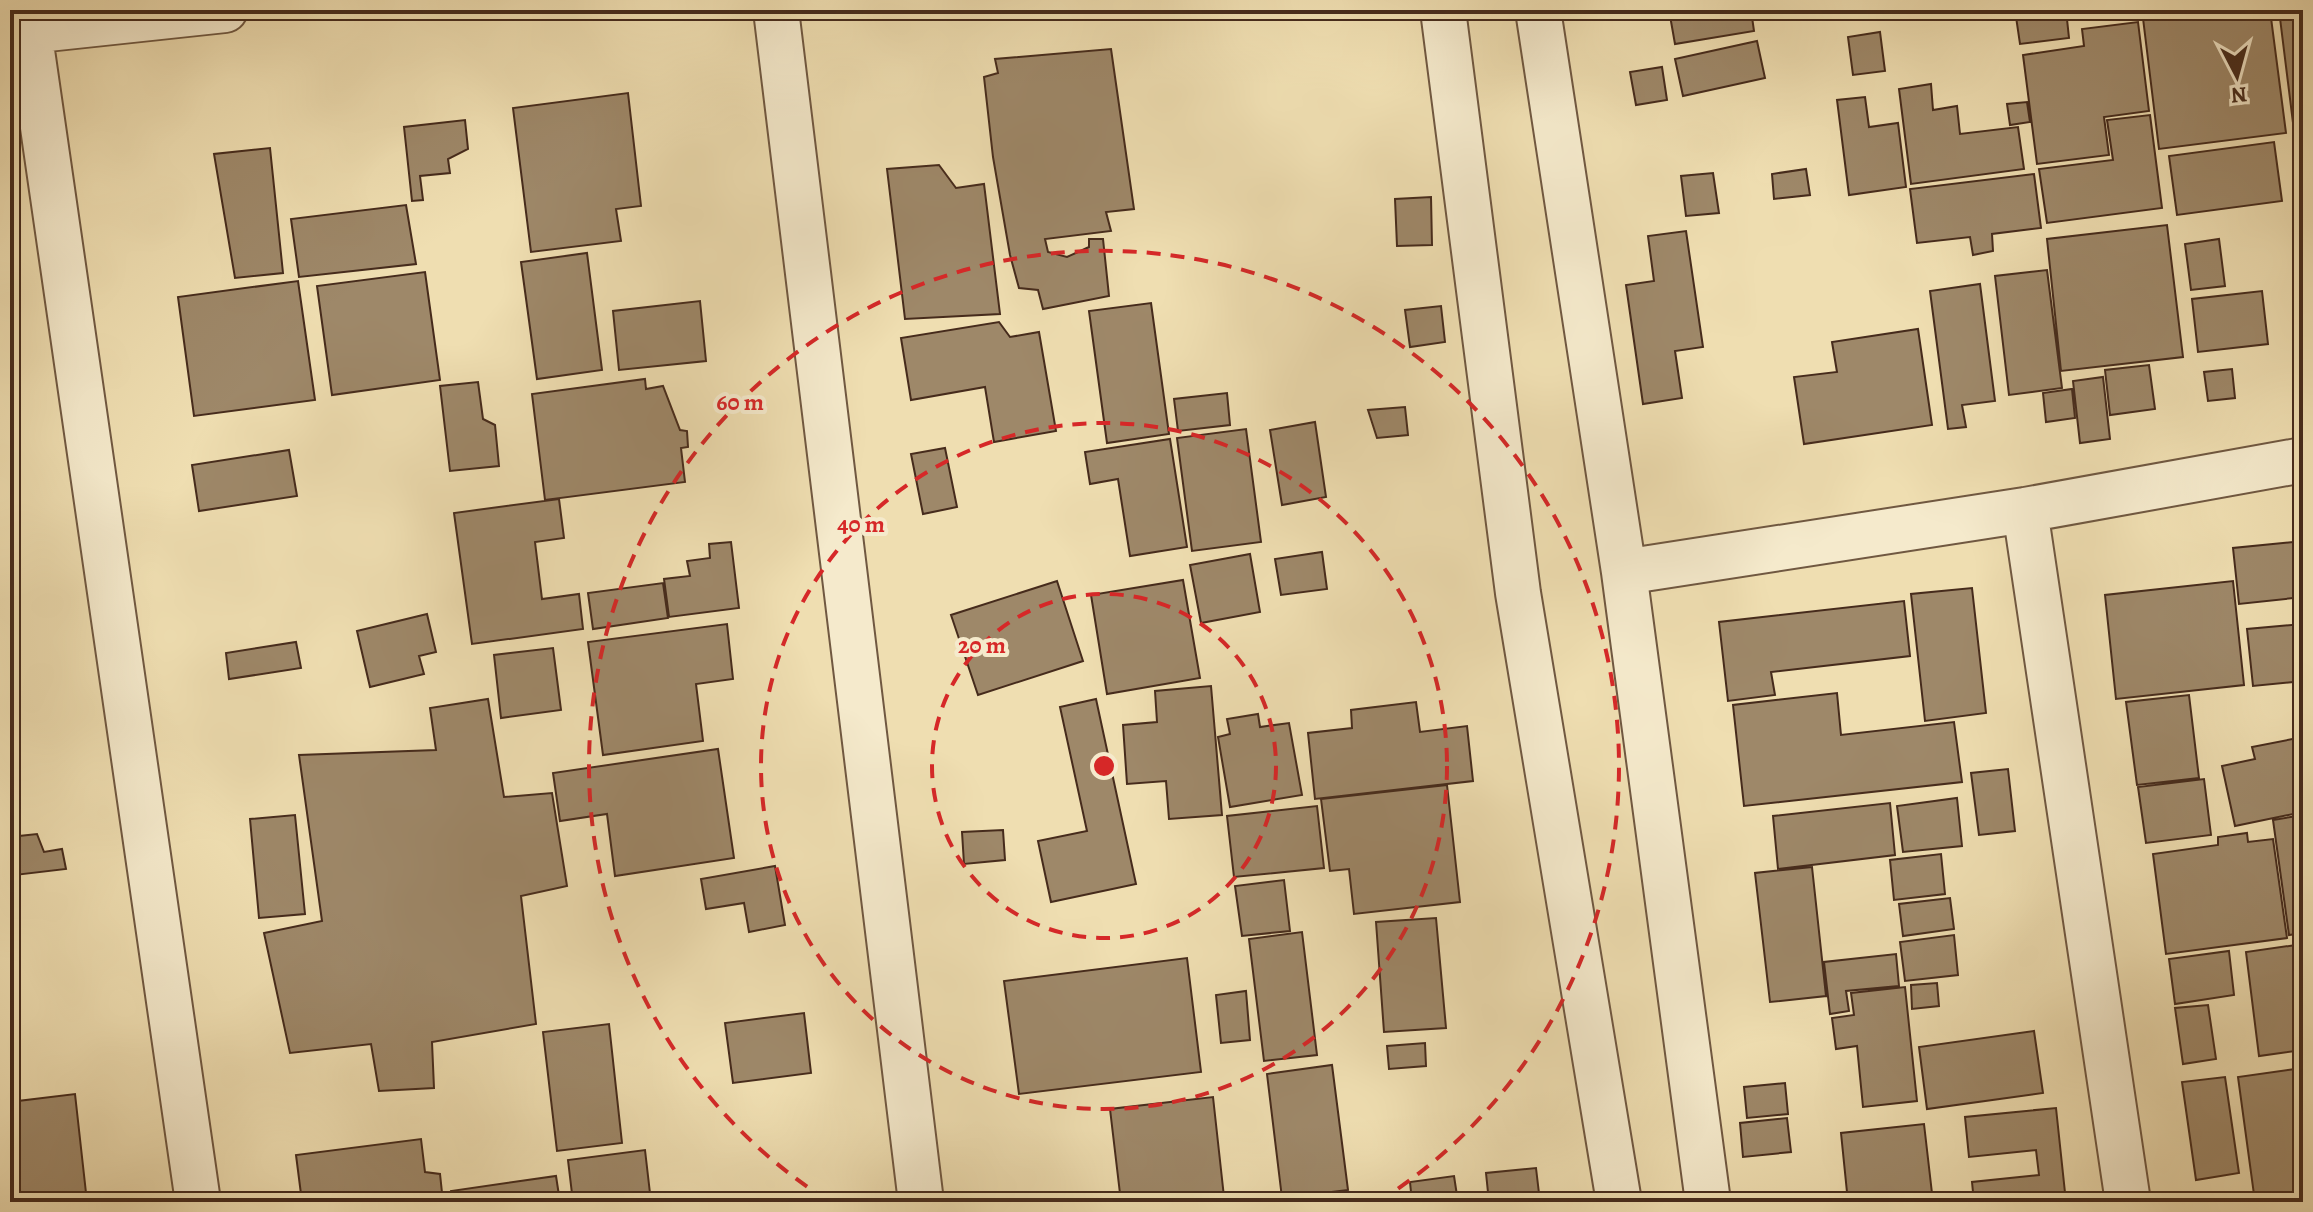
<svg xmlns="http://www.w3.org/2000/svg" width="2313" height="1212" viewBox="0 0 2313 1212" font-family="Alegreya,serif">
<style>
.building{fill:#9e8869;stroke:#462b1c;stroke-width:2}
.lines{fill:none;stroke-linecap:round;stroke-linejoin:round}
.minor-casing{stroke:#705841;stroke-width:48}
.minor{stroke:#f5eacc;stroke-width:44}
.ring{fill:none;stroke:#d62828;stroke-width:4;stroke-dasharray:14 10}
.centre{fill:#d62828;stroke:#f5eacc;stroke-width:4}
.ring-label{font-size:24px;text-anchor:middle;font-weight:bold;fill:#d62828;stroke:#f5eacc;stroke-width:8;stroke-linejoin:round;paint-order:stroke}
</style>
<rect width="100%" height="100%" fill="#efdeb1"/>
<filter id="stains"><feTurbulence type="fractalNoise" baseFrequency=".0025" numOctaves="4"/><feColorMatrix values="0 0 0 0 .2 0 0 0 0 .09 0 0 0 0 .02 0 0 0 .5 -.17"/></filter>
<radialGradient id="worn" r=".72"><stop offset=".6" stop-color="#630" stop-opacity="0"/><stop offset="1" stop-color="#630" stop-opacity=".3"/></radialGradient>
<!-- building -->
<path class="building" d="M 1669,10 L 1751,10 L 1754,31 L 1675,44 Z
M 2015,10 L 2066,10 L 2069,38 L 2020,44 Z
M 2142,10 L 2270,10 L 2286,133 L 2159,149 Z
M 2279,10 L 2303,10 L 2303,130 L 2294,131 Z
M 2138,22 L 2149,111 L 2104,117 L 2109,155 L 2037,164 L 2023,55 L 2084,46 L 2082,29 Z
M 1880,32 L 1885,71 L 1853,75 L 1848,37 Z
M 1757,41 L 1765,78 L 1683,96 L 1675,59 Z
M 1111,49 L 1134,209 L 1106,212 L 1111,231 L 1045,239 L 1048,252 L 1067,257 L 1089,247 L 1089,239 L 1103,239 L 1109,296 L 1043,309 L 1038,290 L 1019,288 L 1010,255 L 993,157 L 984,77 L 998,73 L 995,59 Z
M 1662,67 L 1667,100 L 1636,105 L 1630,72 Z
M 1931,84 L 1933,110 L 1957,106 L 1960,134 L 2018,127 L 2024,169 L 1911,184 L 1899,89 Z
M 628,93 L 641,206 L 616,209 L 621,241 L 531,252 L 513,108 Z
M 1865,97 L 1869,127 L 1898,123 L 1906,187 L 1849,195 L 1837,100 Z
M 2027,102 L 2030,122 L 2010,125 L 2007,104 Z
M 2150,115 L 2162,208 L 2047,223 L 2039,169 L 2113,160 L 2107,120 Z
M 465,120 L 468,149 L 448,159 L 450,173 L 420,176 L 423,200 L 412,201 L 404,127 Z
M 2274,142 L 2282,201 L 2177,215 L 2169,156 Z
M 270,148 L 283,273 L 235,278 L 214,154 Z
M 939,165 L 956,188 L 984,184 L 1000,314 L 905,319 L 887,169 Z
M 1806,169 L 1810,195 L 1774,199 L 1772,174 Z
M 1713,173 L 1719,213 L 1686,216 L 1681,176 Z
M 2034,174 L 2041,228 L 1992,234 L 1993,251 L 1973,255 L 1970,237 L 1917,243 L 1910,189 Z
M 1431,197 L 1432,245 L 1397,246 L 1395,199 Z
M 406,205 L 416,264 L 299,277 L 291,219 Z
M 2167,225 L 2183,357 L 2061,371 L 2047,239 Z
M 1686,231 L 1703,347 L 1675,351 L 1682,398 L 1643,404 L 1626,285 L 1654,281 L 1648,236 Z
M 2219,239 L 2225,286 L 2191,290 L 2185,244 Z
M 587,253 L 602,370 L 537,379 L 521,262 Z
M 2047,270 L 2062,388 L 2009,395 L 1995,276 Z
M 425,272 L 440,380 L 332,395 L 317,286 Z
M 298,281 L 315,400 L 194,416 L 178,297 Z
M 1980,284 L 1995,401 L 1962,405 L 1966,427 L 1948,429 L 1930,291 Z
M 2262,291 L 2268,344 L 2198,352 L 2192,299 Z
M 700,301 L 706,361 L 619,370 L 613,311 Z
M 1151,303 L 1169,434 L 1107,443 L 1089,311 Z
M 1441,306 L 1445,342 L 1410,347 L 1405,310 Z
M 999,322 L 1010,337 L 1039,332 L 1056,431 L 994,442 L 985,387 L 911,400 L 901,338 Z
M 1918,329 L 1932,425 L 1804,444 L 1794,377 L 1837,372 L 1832,342 Z
M 2149,365 L 2155,409 L 2110,415 L 2105,370 Z
M 2232,369 L 2235,398 L 2208,401 L 2204,372 Z
M 2103,377 L 2110,439 L 2080,443 L 2073,381 Z
M 645,379 L 646,389 L 663,386 L 680,430 L 687,431 L 688,447 L 681,448 L 685,482 L 545,500 L 532,394 Z
M 478,382 L 483,419 L 495,425 L 499,466 L 450,471 L 440,386 Z
M 2072,389 L 2075,418 L 2046,422 L 2043,393 Z
M 1227,393 L 1230,425 L 1178,431 L 1174,399 Z
M 1405,407 L 1408,435 L 1377,438 L 1368,410 Z
M 1315,422 L 1326,497 L 1282,505 L 1270,430 Z
M 1246,429 L 1261,542 L 1192,551 L 1177,438 Z
M 1170,439 L 1187,547 L 1130,556 L 1118,479 L 1090,484 L 1085,452 Z
M 945,448 L 957,507 L 923,514 L 911,454 Z
M 289,450 L 297,496 L 199,511 L 192,465 Z
M 559,499 L 564,538 L 535,542 L 542,599 L 579,594 L 583,629 L 472,644 L 454,513 Z
M 2303,541 L 2303,597 L 2239,604 L 2233,548 Z
M 731,542 L 739,608 L 669,617 L 664,579 L 690,576 L 687,561 L 710,558 L 709,544 Z
M 1322,552 L 1327,589 L 1281,595 L 1275,559 Z
M 1250,554 L 1260,612 L 1201,623 L 1190,565 Z
M 1183,580 L 1200,678 L 1107,694 L 1091,595 Z
M 1057,581 L 1083,661 L 978,695 L 951,615 Z
M 2233,581 L 2244,685 L 2116,699 L 2105,595 Z
M 663,583 L 668,618 L 593,629 L 588,593 Z
M 1972,588 L 1986,713 L 1925,721 L 1911,594 Z
M 1904,601 L 1910,656 L 1771,672 L 1775,695 L 1728,701 L 1719,622 Z
M 427,614 L 436,652 L 419,656 L 424,674 L 370,687 L 357,631 Z
M 727,624 L 733,679 L 696,684 L 703,741 L 603,755 L 588,642 Z
M 2303,624 L 2303,681 L 2253,686 L 2247,629 Z
M 296,642 L 301,668 L 229,679 L 226,653 Z
M 553,648 L 561,710 L 501,718 L 494,655 Z
M 1211,686 L 1222,815 L 1169,819 L 1166,781 L 1127,784 L 1123,725 L 1157,722 L 1155,691 Z
M 1837,693 L 1841,735 L 1954,722 L 1962,782 L 1744,806 L 1733,705 Z
M 2189,695 L 2199,778 L 2137,785 L 2126,702 Z
M 488,699 L 504,797 L 552,793 L 567,886 L 521,896 L 536,1024 L 432,1042 L 434,1088 L 379,1091 L 371,1044 L 290,1053 L 264,933 L 322,921 L 299,755 L 436,750 L 430,708 Z
M 1096,699 L 1136,884 L 1051,902 L 1038,841 L 1087,831 L 1060,707 Z
M 1416,702 L 1420,732 L 1467,726 L 1473,781 L 1315,799 L 1308,733 L 1352,728 L 1351,710 Z
M 1258,714 L 1260,727 L 1289,723 L 1302,795 L 1230,807 L 1218,737 L 1230,734 L 1227,719 Z
M 2303,737 L 2303,812 L 2235,826 L 2222,766 L 2255,759 L 2252,747 Z
M 718,749 L 734,858 L 615,876 L 607,814 L 560,821 L 553,773 Z
M 2008,769 L 2015,831 L 1979,835 L 1971,773 Z
M 2204,779 L 2211,835 L 2146,843 L 2138,787 Z
M 1447,785 L 1460,902 L 1354,914 L 1349,869 L 1330,871 L 1321,799 Z
M 1957,798 L 1962,846 L 1903,852 L 1897,806 Z
M 1890,803 L 1895,855 L 1778,869 L 1773,816 Z
M 1317,806 L 1324,868 L 1234,877 L 1227,816 Z
M 295,815 L 305,914 L 259,918 L 250,819 Z
M 2303,815 L 2303,933 L 2289,935 L 2273,820 Z
M 1003,830 L 1005,860 L 964,864 L 962,832 Z
M 2247,833 L 2248,842 L 2273,839 L 2287,938 L 2166,954 L 2153,854 L 2218,845 L 2218,837 Z
M 37,834 L 44,852 L 62,849 L 66,869 L 14,875 L 17,892 L 10,892 L 10,837 Z
M 1941,854 L 1945,894 L 1894,900 L 1890,860 Z
M 775,866 L 785,925 L 749,932 L 744,903 L 706,909 L 701,879 Z
M 1812,867 L 1826,996 L 1770,1002 L 1755,873 Z
M 1284,880 L 1290,931 L 1242,936 L 1235,886 Z
M 1950,898 L 1954,929 L 1903,936 L 1899,904 Z
M 1436,918 L 1446,1028 L 1384,1032 L 1376,922 Z
M 1302,932 L 1317,1055 L 1264,1061 L 1249,939 Z
M 1954,935 L 1958,975 L 1905,981 L 1900,942 Z
M 2303,944 L 2303,1050 L 2259,1056 L 2246,952 Z
M 2229,951 L 2234,995 L 2175,1004 L 2169,959 Z
M 1896,954 L 1899,986 L 1846,991 L 1849,1011 L 1830,1014 L 1824,962 Z
M 1187,958 L 1201,1072 L 1019,1094 L 1004,981 Z
M 1937,983 L 1939,1006 L 1912,1009 L 1911,985 Z
M 1905,987 L 1917,1101 L 1863,1107 L 1857,1046 L 1836,1049 L 1832,1018 L 1854,1015 L 1851,993 Z
M 1246,991 L 1250,1040 L 1221,1043 L 1216,995 Z
M 2208,1005 L 2216,1059 L 2183,1064 L 2175,1008 Z
M 804,1013 L 811,1073 L 733,1083 L 725,1023 Z
M 609,1024 L 622,1143 L 557,1151 L 543,1032 Z
M 2034,1031 L 2043,1093 L 1927,1109 L 1919,1047 Z
M 1425,1043 L 1426,1066 L 1389,1069 L 1387,1046 Z
M 1332,1065 L 1348,1190 L 1282,1198 L 1267,1074 Z
M 2303,1068 L 2303,1197 L 2255,1202 L 2238,1077 Z
M 2225,1077 L 2239,1173 L 2196,1180 L 2182,1082 Z
M 1785,1083 L 1788,1114 L 1747,1118 L 1744,1087 Z
M 75,1094 L 87,1202 L 10,1202 L 10,1102 Z
M 1213,1097 L 1224,1197 L 1180,1202 L 1121,1202 L 1110,1109 Z
M 2056,1108 L 2066,1202 L 1974,1202 L 1972,1182 L 2039,1175 L 2036,1150 L 1969,1157 L 1965,1117 Z
M 1787,1118 L 1791,1152 L 1743,1157 L 1740,1123 Z
M 1924,1124 L 1933,1202 L 1848,1202 L 1841,1133 Z
M 421,1139 L 425,1172 L 440,1174 L 443,1202 L 302,1202 L 296,1155 Z
M 645,1150 L 651,1202 L 573,1202 L 568,1160 Z
M 1536,1168 L 1540,1202 L 1489,1202 L 1486,1173 Z
M 556,1176 L 560,1202 L 452,1202 L 451,1191 Z
M 1454,1176 L 1458,1202 L 1412,1202 L 1410,1182 Z"/>
<g class="lines">
<defs>
<path id="minor" d="M 776,10 L 921,1202
M 1443,10 L 1518,593 L 1619,1202
M 1538,10 L 1624,572 L 1708,1202
M 29,30 L 198,1202
M 10,33 L 225,10
M 2025,510 L 2128,1202
M 1624,572 L 2025,510 L 2303,460"/>
</defs>
<!-- minor casing -->
<use href="#minor" class="minor-casing"/>
<!-- minor -->
<use href="#minor" class="minor"/>
</g>
<!-- distance rings -->
<g class="ring">
<circle cx="1104" cy="766" r="172"/>
<circle cx="1104" cy="766" r="343"/>
<path d="M827 1200A515 515 0 1 1 1381 1200"/>
</g>
<circle cx="1104" cy="766" r="12" class="centre"/>
<g class="ring-label">
<text x="740" y="410">60 m</text>
<text x="861" y="532">40 m</text>
<text x="982" y="653">20 m</text>
</g>
<!-- margin -->
<rect width="2313" height="1212" fill="none" stroke="#efdeb1" stroke-width="40"/>
<rect x="12" y="12" width="2289" height="1188" fill="none" stroke="#462b1c" stroke-width="4"/>
<rect x="20" y="20" width="2273" height="1172" fill="none" stroke="#462b1c" stroke-width="2"/>
<!-- north arrow -->
<g transform="translate(2237 76) rotate(174)" stroke="#f5eacc" stroke-width="6" paint-order="stroke">
<path d="M0-6L14 30L0 20L-14 30Z" fill="#462b1c"/>
<text y="-12" font-size="22" font-weight="bold" text-anchor="middle" fill="#462b1c">N</text>
</g>
<rect width="100%" height="100%" filter="url(#stains)"/>
<rect width="100%" height="100%" fill="url(#worn)"/>
</svg>
